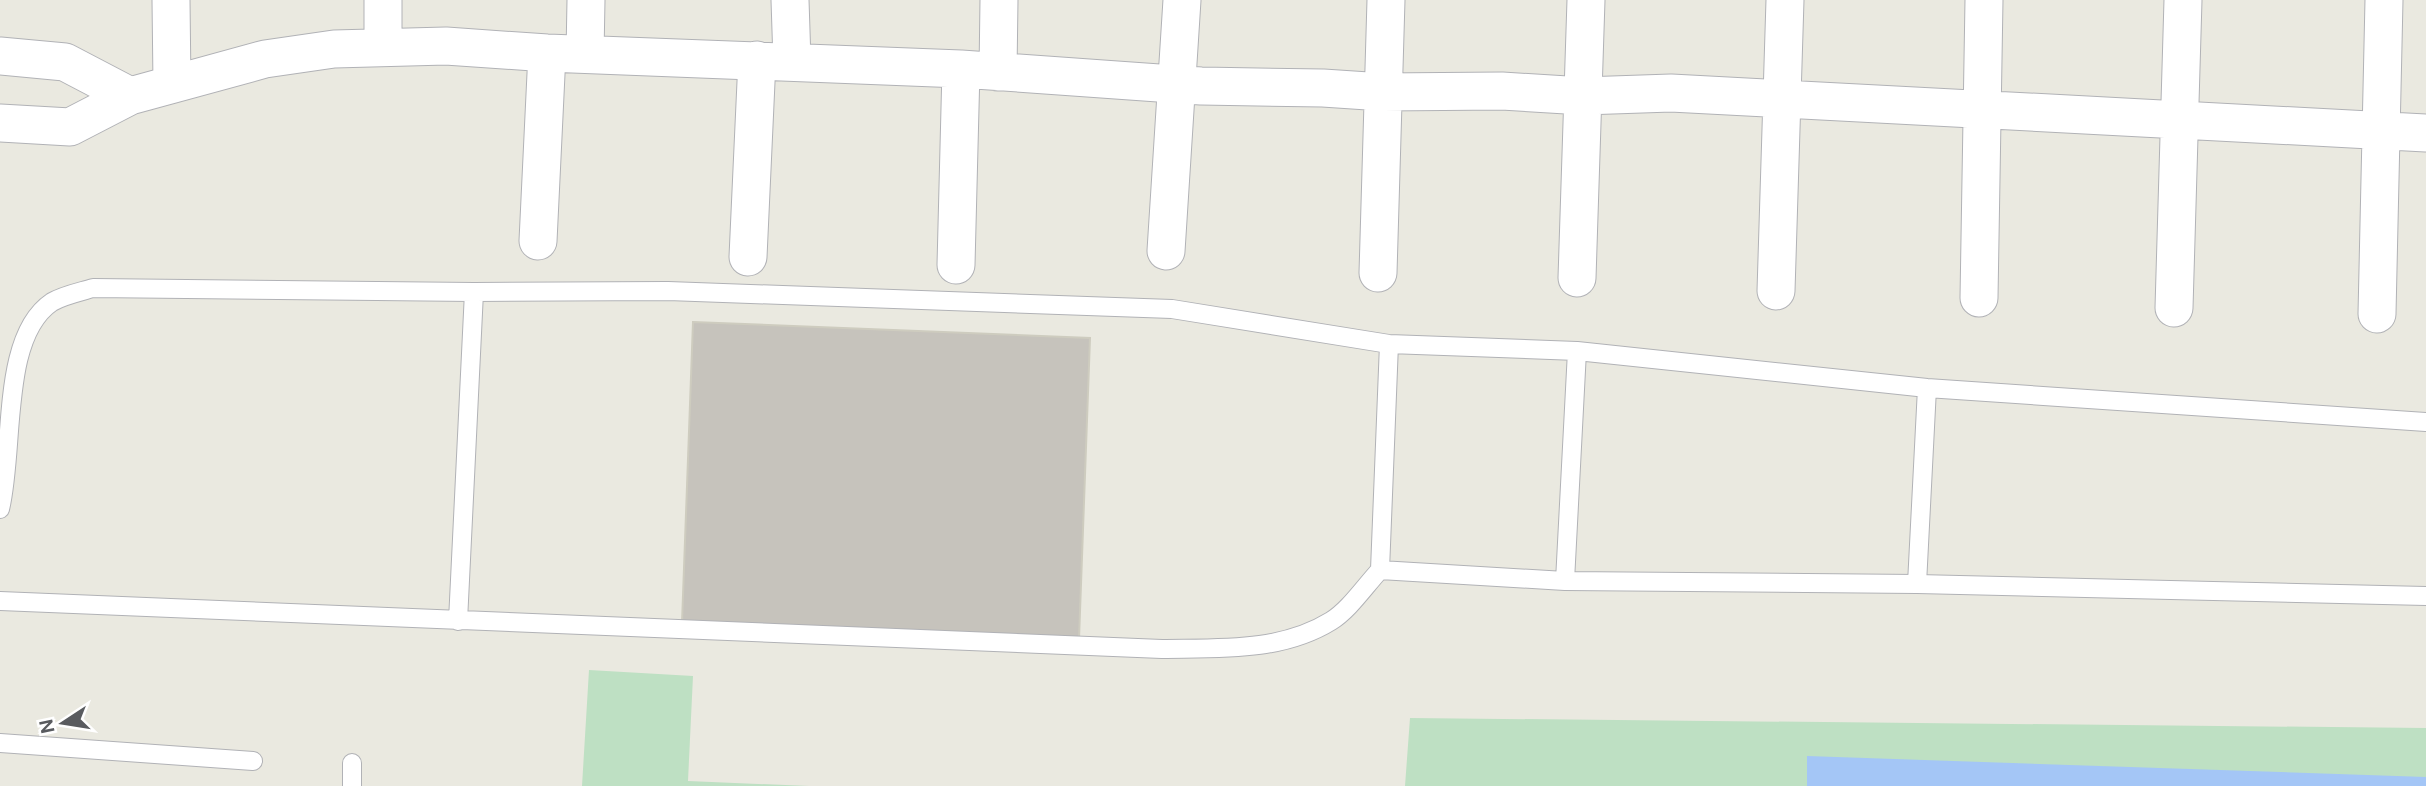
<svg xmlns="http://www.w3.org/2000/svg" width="2426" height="786" viewBox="0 0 2426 786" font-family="'DM Sans',sans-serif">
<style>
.green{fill:#bee0c3}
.water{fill:#a4c6f6}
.building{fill:#c6c3bc;stroke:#ceccbf;stroke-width:2}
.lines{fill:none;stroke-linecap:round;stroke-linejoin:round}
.service-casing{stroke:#b1b2b6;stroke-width:20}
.minor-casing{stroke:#b1b2b6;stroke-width:39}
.service{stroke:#fff;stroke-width:18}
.minor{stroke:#fff;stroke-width:37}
</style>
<rect width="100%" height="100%" fill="#eae9e0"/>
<!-- green -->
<path class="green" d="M 589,670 L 693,676 L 688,781 L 809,786 L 582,786 Z
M 1410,718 L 2426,728 L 2426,786 L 1405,786 Z"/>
<!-- water -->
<path class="water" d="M 1807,756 L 2426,777 L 2426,786 L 1807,786 Z"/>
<!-- building -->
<path class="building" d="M 693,322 L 1090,338 L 1079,639 L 682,623 Z"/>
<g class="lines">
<defs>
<path id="service" d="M 0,509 C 15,448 0,337 52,302 C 64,295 80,292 93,288 L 474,292 L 668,291 L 1172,309 L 1389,344 L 1577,351 L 1927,388 L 2426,422
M 1380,570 L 1389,344
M 1565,581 L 1577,351
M 1917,584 L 1927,388
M 0,601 L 1162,649 C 1219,648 1281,652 1331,621 C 1349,610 1365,586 1380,570 L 1565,581 L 1917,584 L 2426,596
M 458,621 L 474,292
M 0,743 L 253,761
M 352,786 L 352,763"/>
<path id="minor" d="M 171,0 L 172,84
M 383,0 L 383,47
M 790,0 L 792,61
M 585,54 L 586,0
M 0,56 L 65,62 L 130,96
M 998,72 L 999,0
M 0,123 L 70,127 L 130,96 L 265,59 L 334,49 L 446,46 L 547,53 L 961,69 L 1201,86 L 1323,88 L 1383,92 L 1502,91 L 1583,96 L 1671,93 L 2426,133
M 538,241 L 547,53
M 1166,251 L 1182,0
M 748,257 L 757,60
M 956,265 L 961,69
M 1378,273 L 1386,0
M 1577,278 L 1586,0
M 1776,291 L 1785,0
M 1979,298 L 1984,0
M 2174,308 L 2183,0
M 2377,314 L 2384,0"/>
</defs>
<!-- service casing -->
<use href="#service" class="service-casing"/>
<!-- minor casing -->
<use href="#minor" class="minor-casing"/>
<!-- service -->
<use href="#service" class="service"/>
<!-- minor -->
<use href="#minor" class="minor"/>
</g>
<!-- north arrow -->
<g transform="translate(63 723) rotate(258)" stroke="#ffffff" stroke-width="5" paint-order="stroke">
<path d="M0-5L12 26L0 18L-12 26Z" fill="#595b5f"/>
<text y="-10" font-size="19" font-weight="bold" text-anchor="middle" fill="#595b5f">N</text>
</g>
</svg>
